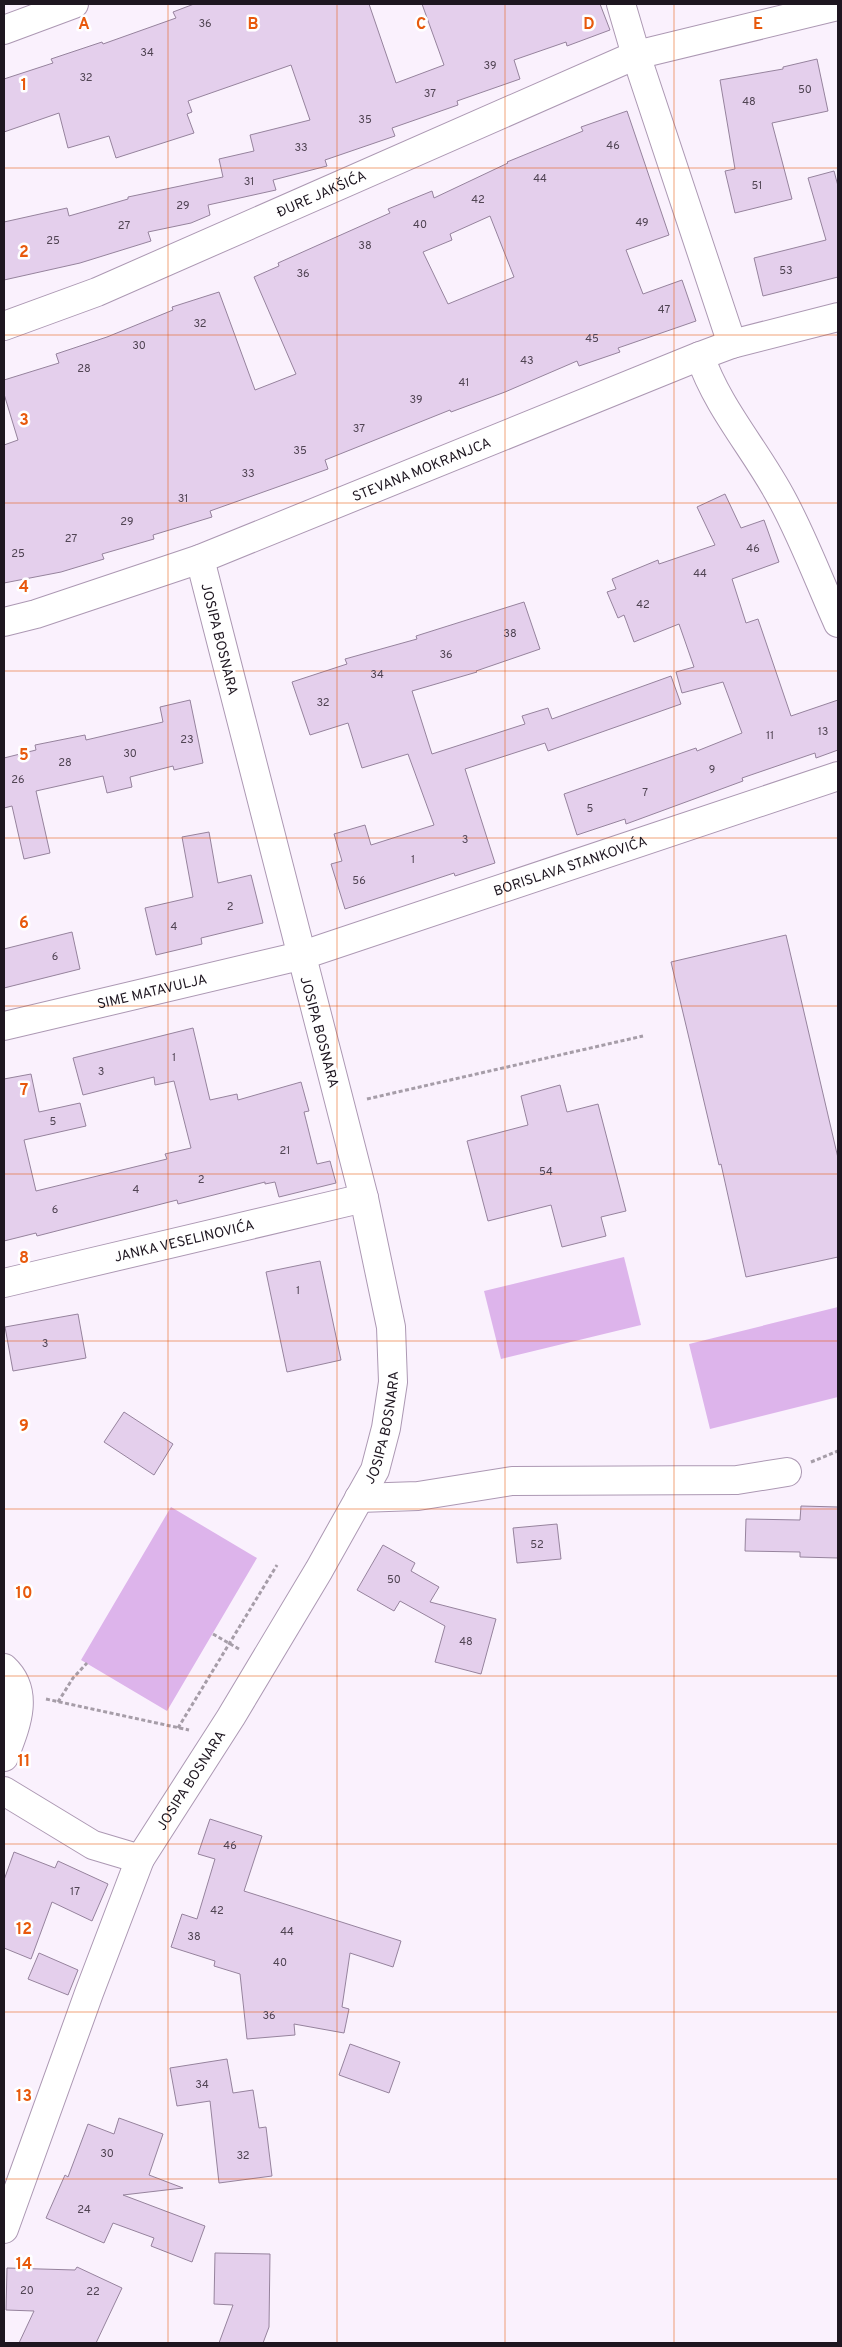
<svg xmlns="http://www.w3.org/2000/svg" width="842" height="2347" viewBox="0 0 842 2347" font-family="Overpass,sans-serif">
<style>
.green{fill:#ddb4eb}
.building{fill:#e4cfec;stroke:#96839d;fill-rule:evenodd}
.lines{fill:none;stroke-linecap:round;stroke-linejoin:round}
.minor-casing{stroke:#ac98b3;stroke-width:30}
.path{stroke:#a69da8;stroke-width:3;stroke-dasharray:4 2.5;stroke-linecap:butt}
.minor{stroke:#fff;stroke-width:28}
.grid{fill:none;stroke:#e8590c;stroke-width:1;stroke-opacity:0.55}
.labels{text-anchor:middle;stroke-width:5;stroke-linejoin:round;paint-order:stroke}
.number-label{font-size:11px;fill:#504453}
.street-label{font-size:14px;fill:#1e1620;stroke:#fff}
.grid-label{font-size:16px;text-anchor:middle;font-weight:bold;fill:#e8590c;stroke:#fff;stroke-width:5;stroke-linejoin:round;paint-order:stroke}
</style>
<rect width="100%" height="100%" fill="#faf1fd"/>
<!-- green -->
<path class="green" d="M 624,1257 L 641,1325 L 501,1359 L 484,1291 Z
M 838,1307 L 838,1397 L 710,1429 L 689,1344 Z
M 171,1507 L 257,1558 L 167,1711 L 81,1660 Z"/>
<!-- building -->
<path class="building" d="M 194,4 L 369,4 L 396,83 L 444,65 L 422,4 L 600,4 L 610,30 L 567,46 L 566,42 L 514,60 L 520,79 L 457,101 L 458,105 L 392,128 L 395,136 L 325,160 L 327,166 L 273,180 L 276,190 L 208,205 L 210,215 L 191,223 L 148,232 L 151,241 L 80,263 L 4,280 L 4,222 L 67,208 L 69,216 L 128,199 L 128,197 L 223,177 L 219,159 L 254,151 L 250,135 L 310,120 L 291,65 L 188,101 L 192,112 L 187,114 L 194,133 L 116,158 L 109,136 L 68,148 L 59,113 L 4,132 L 4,79 L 53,63 L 51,59 L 102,42 L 103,44 L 176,18 L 173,12 Z
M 817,59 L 828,111 L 772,123 L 792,199 L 735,213 L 725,171 L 735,169 L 720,80 L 783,69 L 783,67 Z
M 627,111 L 669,235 L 626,250 L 643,294 L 682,280 L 696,321 L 618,348 L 620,352 L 579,366 L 577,361 L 505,392 L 451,412 L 450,410 L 325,460 L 328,469 L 210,511 L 212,517 L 153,535 L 154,539 L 102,554 L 104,559 L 61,572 L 4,583 L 4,445 L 18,440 L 4,394 L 4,380 L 59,363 L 56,354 L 107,337 L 173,310 L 172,307 L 219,292 L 255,390 L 296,374 L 254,277 L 279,266 L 278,263 L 390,213 L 388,209 L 432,191 L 434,198 L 508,163 L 507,162 L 583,131 L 581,127 ZM 490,216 L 514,277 L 448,304 L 423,252 L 452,240 L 450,234 Z
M 834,171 L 838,186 L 838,277 L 763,296 L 754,258 L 826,240 L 808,178 Z
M 725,494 L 741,528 L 764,520 L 779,562 L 732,579 L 746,623 L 758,619 L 791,716 L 838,700 L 838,750 L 816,758 L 815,753 L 742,778 L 743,781 L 626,824 L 625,819 L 577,835 L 564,794 L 696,748 L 697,751 L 742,733 L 723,682 L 682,693 L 676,672 L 694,667 L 679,624 L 634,642 L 624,615 L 618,618 L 607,592 L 616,589 L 612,579 L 658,560 L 659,564 L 715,545 L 697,507 Z
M 524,602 L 540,649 L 476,671 L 477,672 L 412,691 L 432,754 L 525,724 L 522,716 L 548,708 L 552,719 L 671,676 L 681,704 L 548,751 L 545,743 L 465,769 L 495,863 L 455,876 L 454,873 L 345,909 L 331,864 L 342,861 L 334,834 L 365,825 L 371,845 L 434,825 L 408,754 L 362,768 L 348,723 L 310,735 L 292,682 L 347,664 L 345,659 L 417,639 L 416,636 Z
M 190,700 L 203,763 L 174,770 L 173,766 L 130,777 L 132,787 L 107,793 L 103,776 L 36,791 L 50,853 L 24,859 L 12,806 L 4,808 L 4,758 L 36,750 L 35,745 L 85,735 L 86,740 L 163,722 L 160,707 Z
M 209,832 L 218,883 L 251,875 L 263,923 L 201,938 L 202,944 L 156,955 L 145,908 L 193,897 L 182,837 Z
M 72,932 L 80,969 L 4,988 L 4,949 Z
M 786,935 L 838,1158 L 838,1257 L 746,1277 L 721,1164 L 719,1165 L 671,962 Z
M 193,1028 L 210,1100 L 237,1094 L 238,1100 L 301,1082 L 309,1111 L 304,1112 L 317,1164 L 330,1161 L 336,1183 L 279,1197 L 275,1182 L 265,1184 L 265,1182 L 178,1204 L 177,1200 L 37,1236 L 36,1233 L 4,1241 L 4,1079 L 31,1074 L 39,1112 L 80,1103 L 86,1126 L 24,1140 L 36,1191 L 167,1159 L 165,1154 L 191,1148 L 174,1081 L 155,1085 L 154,1077 L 83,1095 L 73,1058 Z
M 560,1085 L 567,1112 L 598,1104 L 626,1211 L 601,1217 L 606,1236 L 562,1247 L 551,1205 L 488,1221 L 467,1141 L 528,1125 L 521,1096 Z
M 320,1261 L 341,1360 L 287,1372 L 266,1272 Z
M 78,1314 L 86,1358 L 13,1371 L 5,1327 Z
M 124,1412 L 173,1444 L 154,1475 L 104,1442 Z
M 801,1506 L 838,1507 L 838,1558 L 800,1557 L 800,1552 L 745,1551 L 746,1519 L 800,1520 Z
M 557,1524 L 561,1559 L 517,1563 L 513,1528 Z
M 383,1545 L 415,1563 L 411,1571 L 439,1587 L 430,1602 L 496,1619 L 481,1674 L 435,1662 L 445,1626 L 400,1601 L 394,1611 L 357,1590 Z
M 210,1819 L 262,1836 L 244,1891 L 401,1941 L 393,1967 L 350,1953 L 342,2007 L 349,2009 L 344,2033 L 294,2024 L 295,2035 L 247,2039 L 240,1974 L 214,1966 L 215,1961 L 171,1947 L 182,1914 L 197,1919 L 215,1859 L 198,1854 Z
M 14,1852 L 55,1868 L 58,1861 L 108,1884 L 92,1921 L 52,1902 L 31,1959 L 4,1948 L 4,1880 Z
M 39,1953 L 78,1970 L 68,1995 L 28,1979 Z
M 350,2044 L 400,2062 L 389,2093 L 339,2075 Z
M 227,2059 L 233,2093 L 253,2090 L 259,2128 L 266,2127 L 272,2176 L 219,2183 L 210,2101 L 177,2106 L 170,2068 Z
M 119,2118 L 163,2134 L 149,2175 L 183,2188 L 123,2195 L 205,2226 L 192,2262 L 151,2246 L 154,2238 L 113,2223 L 104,2243 L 46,2218 L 65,2175 L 68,2177 L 88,2124 L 114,2134 Z
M 215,2253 L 270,2254 L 269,2327 L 263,2343 L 219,2343 L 233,2305 L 214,2304 Z
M 77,2267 L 122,2288 L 96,2343 L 19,2343 L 34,2311 L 6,2310 L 7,2268 L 75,2270 Z"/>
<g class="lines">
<defs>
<g id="minor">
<path d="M 4,30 L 74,4"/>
<path id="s1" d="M 4,326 L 97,292 L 636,55 L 621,4"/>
<path d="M 732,344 L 636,55 L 838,6"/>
<path d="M 700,356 C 718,409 757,451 783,501 C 804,540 820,583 838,623"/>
<path id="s2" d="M 4,622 L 36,614 L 200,559 L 700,356 L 732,344 L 838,317"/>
<path id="s3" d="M 4,1026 L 300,956 L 838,776"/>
<path id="s4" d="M 4,1283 L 364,1198"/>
<path d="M 359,1498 L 418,1496 L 512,1481 L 737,1480 L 787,1472"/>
<path d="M 4,1668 C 31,1693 15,1728 4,1757"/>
<path d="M 4,1791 L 93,1845 L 140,1859"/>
<path id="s5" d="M 4,2229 L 89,1993 L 140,1859 L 231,1717 L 319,1570 L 375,1470 L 386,1428 L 393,1382 L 391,1327 L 364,1198 L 200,559"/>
</g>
</defs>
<!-- minor casing -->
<use href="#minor" class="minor-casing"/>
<!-- path -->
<path class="path" d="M 367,1099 L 643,1036
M 811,1462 L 838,1451
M 213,1634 L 239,1649
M 46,1699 L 189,1730
M 58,1702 L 73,1678 L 87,1663
M 178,1728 L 277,1565"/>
<!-- minor -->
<use href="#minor" class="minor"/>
</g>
<!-- grid -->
<path class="grid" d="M 168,4 L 168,2343M 337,4 L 337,2343M 505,4 L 505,2343M 674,4 L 674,2343M 4,168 L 838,168M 4,335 L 838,335M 4,503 L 838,503M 4,671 L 838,671M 4,838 L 838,838M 4,1006 L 838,1006M 4,1174 L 838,1174M 4,1341 L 838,1341M 4,1509 L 838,1509M 4,1676 L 838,1676M 4,1844 L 838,1844M 4,2012 L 838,2012M 4,2179 L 838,2179"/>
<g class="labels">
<!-- number labels -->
<g class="number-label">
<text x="205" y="27">36</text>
<text x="147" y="56">34</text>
<text x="490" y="69">39</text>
<text x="86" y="81">32</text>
<text x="805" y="93">50</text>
<text x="430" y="97">37</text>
<text x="749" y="105">48</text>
<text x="365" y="123">35</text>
<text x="613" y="149">46</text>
<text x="301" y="151">33</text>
<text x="540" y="182">44</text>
<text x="249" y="185">31</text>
<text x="757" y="189">51</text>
<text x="478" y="203">42</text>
<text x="183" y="209">29</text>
<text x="642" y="226">49</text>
<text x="420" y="228">40</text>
<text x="124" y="229">27</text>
<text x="53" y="244">25</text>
<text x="365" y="249">38</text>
<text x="786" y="274">53</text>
<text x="303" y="277">36</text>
<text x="664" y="313">47</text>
<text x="200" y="327">32</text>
<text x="592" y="342">45</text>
<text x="139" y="349">30</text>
<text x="527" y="364">43</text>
<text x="84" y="372">28</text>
<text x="464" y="386">41</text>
<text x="416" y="403">39</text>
<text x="359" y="432">37</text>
<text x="300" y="454">35</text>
<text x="248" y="477">33</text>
<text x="183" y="502">31</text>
<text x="127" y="525">29</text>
<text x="71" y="542">27</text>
<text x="753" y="552">46</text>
<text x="18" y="557">25</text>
<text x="700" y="577">44</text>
<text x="643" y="608">42</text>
<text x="510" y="637">38</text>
<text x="446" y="658">36</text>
<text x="377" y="678">34</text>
<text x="323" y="706">32</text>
<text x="823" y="735">13</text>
<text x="770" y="739">11</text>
<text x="187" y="743">23</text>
<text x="130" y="757">30</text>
<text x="65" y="766">28</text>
<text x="712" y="773">9</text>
<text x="18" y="783">26</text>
<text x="645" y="796">7</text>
<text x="590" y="812">5</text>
<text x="465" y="843">3</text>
<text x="413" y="863">1</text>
<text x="359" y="884">56</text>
<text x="230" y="910">2</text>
<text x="174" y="930">4</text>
<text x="55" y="960">6</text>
<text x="174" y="1061">1</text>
<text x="101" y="1075">3</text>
<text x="53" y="1125">5</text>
<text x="285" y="1154">21</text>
<text x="546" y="1175">54</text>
<text x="201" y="1183">2</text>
<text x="136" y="1193">4</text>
<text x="55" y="1213">6</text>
<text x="298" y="1294">1</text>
<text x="45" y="1347">3</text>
<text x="537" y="1548">52</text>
<text x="394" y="1583">50</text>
<text x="466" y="1645">48</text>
<text x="230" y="1849">46</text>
<text x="75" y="1895">17</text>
<text x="217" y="1914">42</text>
<text x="287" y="1935">44</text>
<text x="194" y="1940">38</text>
<text x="280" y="1966">40</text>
<text x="269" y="2019">36</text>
<text x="202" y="2088">34</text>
<text x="107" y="2157">30</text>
<text x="243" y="2159">32</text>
<text x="84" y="2213">24</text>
<text x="27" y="2294">20</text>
<text x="93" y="2295">22</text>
</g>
<!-- street labels -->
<g class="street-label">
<text dy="5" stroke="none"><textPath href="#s1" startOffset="344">ĐURE JAKŠIĆA</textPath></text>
<text dy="5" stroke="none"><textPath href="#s2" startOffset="445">STEVANA MOKRANJCA</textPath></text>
<text transform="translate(220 639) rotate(76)" y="5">JOSIPA BOSNARA</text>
<text dy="5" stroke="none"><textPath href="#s3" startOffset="589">BORISLAVA STANKOVIĆA</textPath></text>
<text dy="5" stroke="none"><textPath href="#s3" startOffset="152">SIME MATAVULJA</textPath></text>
<text transform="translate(320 1032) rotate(75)" y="5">JOSIPA BOSNARA</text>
<text dy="5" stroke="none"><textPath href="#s4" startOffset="185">JANKA VESELINOVIĆA</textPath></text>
<text dy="5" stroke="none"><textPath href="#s5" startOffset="892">JOSIPA BOSNARA</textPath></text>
<text dy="5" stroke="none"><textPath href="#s5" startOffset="488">JOSIPA BOSNARA</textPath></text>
</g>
</g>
<g class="grid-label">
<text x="84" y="29">A</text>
<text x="253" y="29">B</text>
<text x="421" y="29">C</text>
<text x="589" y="29">D</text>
<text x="758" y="29">E</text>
<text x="24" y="90">1</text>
<text x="24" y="257">2</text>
<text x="24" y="425">3</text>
<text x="24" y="592">4</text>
<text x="24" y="760">5</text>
<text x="24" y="928">6</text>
<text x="24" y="1095">7</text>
<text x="24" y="1263">8</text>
<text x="24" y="1431">9</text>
<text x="24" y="1598">10</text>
<text x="24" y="1766">11</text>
<text x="24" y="1934">12</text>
<text x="24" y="2101">13</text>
<text x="24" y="2269">14</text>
</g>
<!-- border -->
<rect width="842" height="2347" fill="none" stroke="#1e1620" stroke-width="10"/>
</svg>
